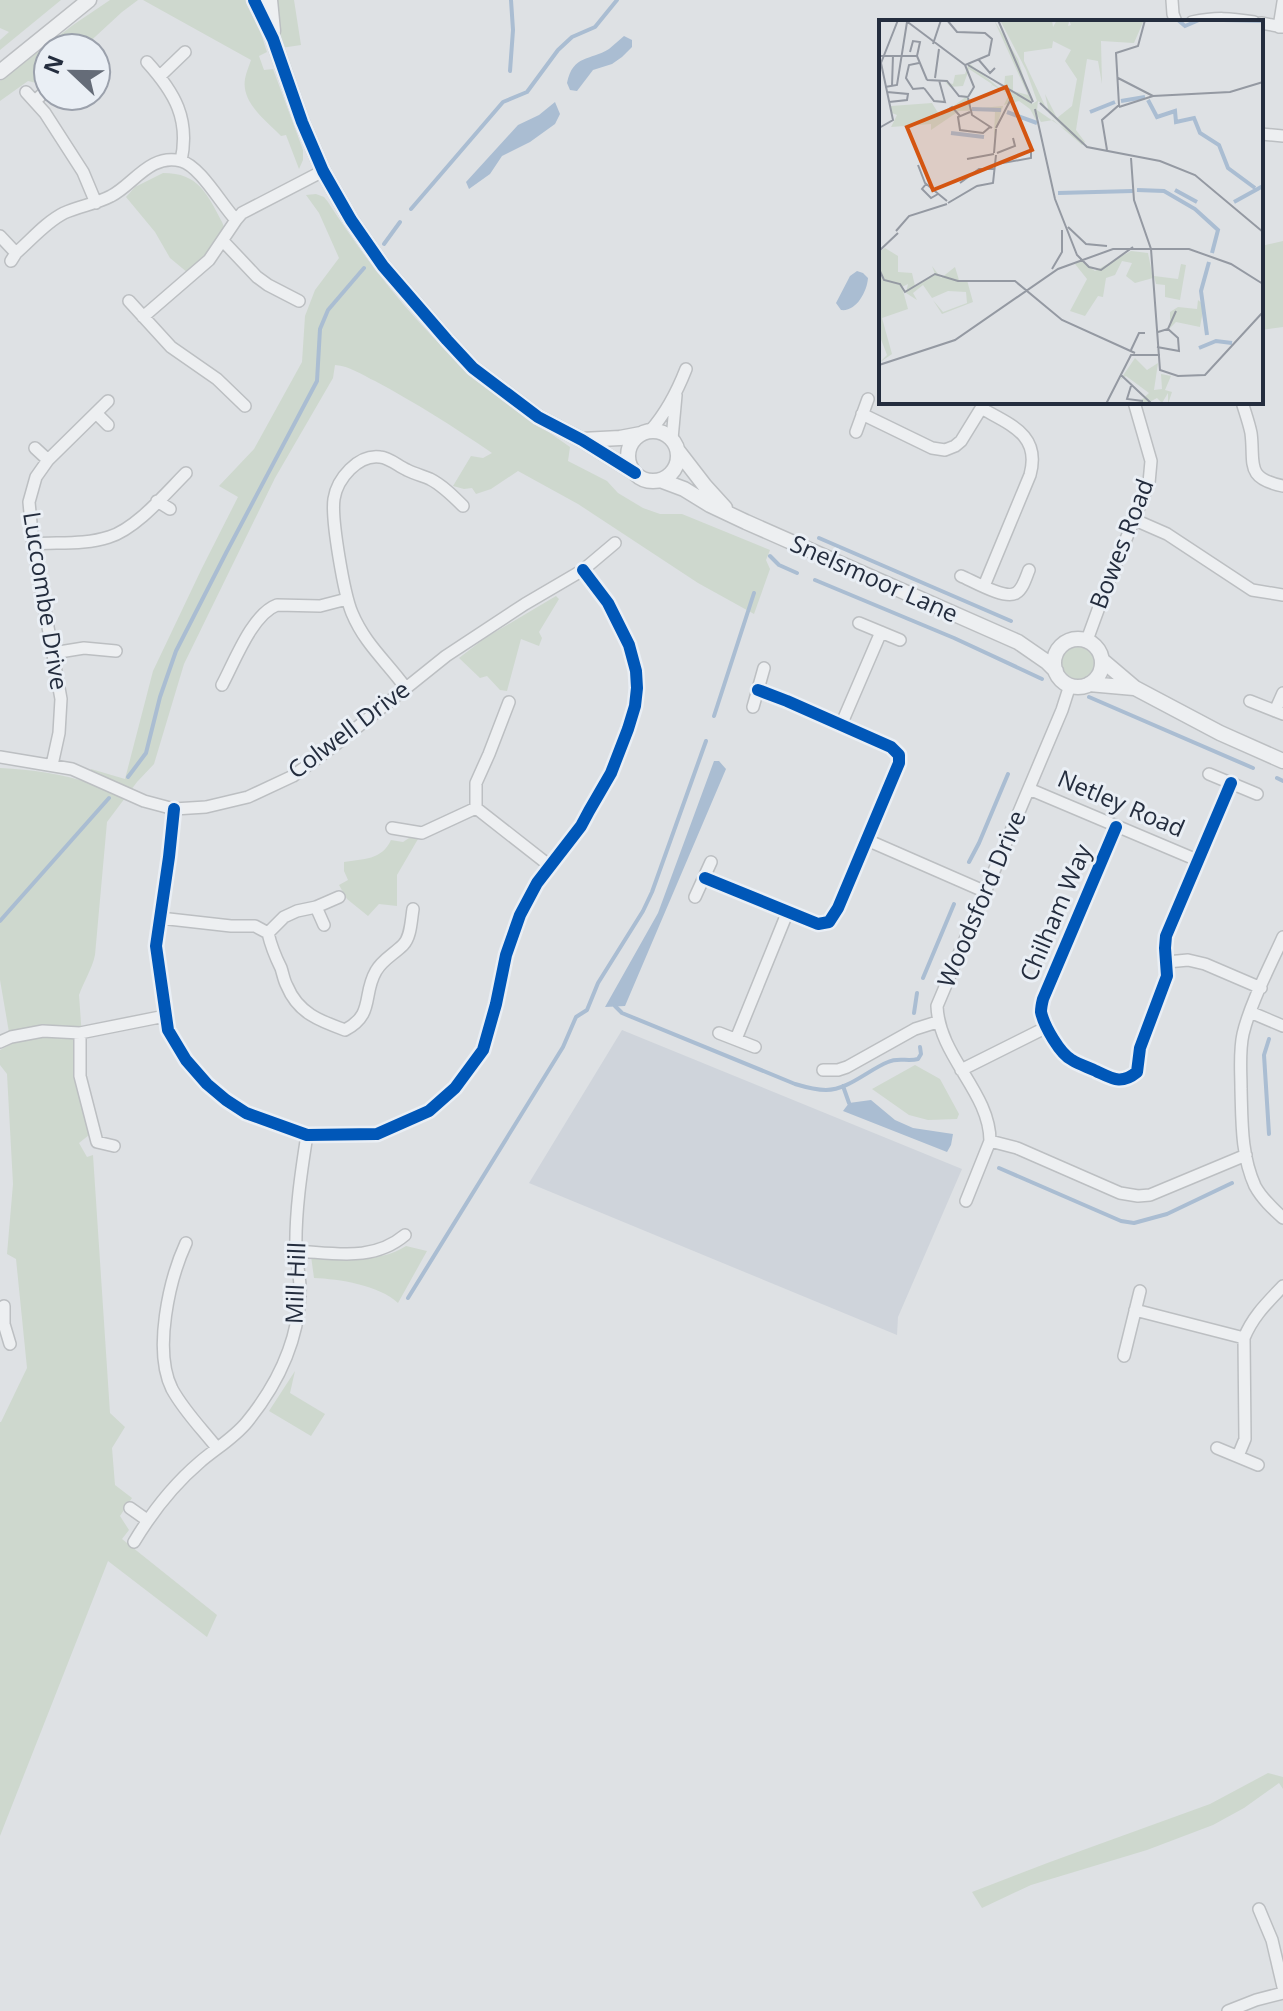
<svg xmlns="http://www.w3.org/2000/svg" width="1283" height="2011" viewBox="0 0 1283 2011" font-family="'Open Sans',sans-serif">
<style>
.built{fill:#cfd4db}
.green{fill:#ced8ce}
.water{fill:#aabdd2}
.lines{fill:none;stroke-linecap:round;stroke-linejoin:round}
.stream{stroke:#aabdd2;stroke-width:4}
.minor-casing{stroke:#bcbfc2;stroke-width:14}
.tertiary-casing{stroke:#bcbfc2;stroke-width:17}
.minor{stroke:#edeff1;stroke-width:11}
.tertiary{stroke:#edeff1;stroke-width:14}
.cycleway-casing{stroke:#eaeff5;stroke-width:17}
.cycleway{stroke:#0057b8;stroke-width:12}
.labels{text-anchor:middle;stroke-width:6;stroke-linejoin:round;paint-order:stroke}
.street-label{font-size:24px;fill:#242d3e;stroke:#eaeff5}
.inset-river{fill:none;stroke:#aabdd2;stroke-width:4}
.inset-road{fill:none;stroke:#9499a2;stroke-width:2}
.view{fill:#d45511;fill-opacity:0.15;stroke:#d45511;stroke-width:4}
.inset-edge{fill:none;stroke:#242d3e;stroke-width:4}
</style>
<rect width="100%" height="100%" fill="#dee1e4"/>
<!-- built -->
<path class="built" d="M 622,1030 L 962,1169 L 898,1317 L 897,1335 L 529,1183 Z"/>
<!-- green -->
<path class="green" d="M 0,0 L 61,0 L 0,50 L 0,40 L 9,32 L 0,28 Z
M 110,0 L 138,0 L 122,12 L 83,48 L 48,48 L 48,82 L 45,85 L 28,81 L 0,101 L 0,81 L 73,25 Z
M 143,0 L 247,0 L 254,12 L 267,52 L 259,56 L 264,70 L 273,69 L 303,150 L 303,160 L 299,169 L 286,135 L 281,136 C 266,121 241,102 245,79 C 246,73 249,66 251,60 Z
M 272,0 L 294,0 L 301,45 L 281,48 Z
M 163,173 C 199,173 207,194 222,222 L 224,227 L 212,248 L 188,273 L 170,258 L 155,232 L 126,197 L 135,187 Z
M 316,194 L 324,197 L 328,202 C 370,267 418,328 477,379 C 506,404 539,425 570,447 L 568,461 L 607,481 L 618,493 L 643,508 L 660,514 L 682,514 L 770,550 L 766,560 L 770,569 L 754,614 L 698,583 L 578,504 L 518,471 L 491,489 L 476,494 L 472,488 L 464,489 L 453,486 L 471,456 L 483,458 L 492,453 C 454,427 416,403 375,381 C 362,375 350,366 335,365 L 333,378 L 275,478 L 184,664 L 154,764 L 137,782 L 107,822 L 95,955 C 92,969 84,981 79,995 L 89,1135 L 79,1143 L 87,1157 L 93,1155 L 110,1413 L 125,1427 L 112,1448 L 115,1485 L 132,1498 L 120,1516 L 129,1530 L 122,1539 L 217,1615 L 207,1637 L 108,1561 L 0,1836 L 0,1422 L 1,1422 L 27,1368 L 16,1259 L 7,1254 L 13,1184 L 7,1074 L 0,1065 L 0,1050 L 11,1044 L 0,980 L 0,768 C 32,770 62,773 92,784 L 91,769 L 125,779 L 153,671 L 202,568 L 238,497 L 219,486 L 254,449 L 302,362 L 305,316 L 315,290 L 339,258 L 319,213 L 306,195 Z
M 1283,241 L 1283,327 L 1261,330 L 1261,246 Z
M 556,596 L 559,599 L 539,632 L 542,638 L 539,646 L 521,639 L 507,691 L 500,690 L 487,676 L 480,678 L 459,658 L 485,638 Z
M1062 663a16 16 0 1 1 32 0a16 16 0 1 1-32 0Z
M 417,836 L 418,839 L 397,875 L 397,906 L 379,904 L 368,916 L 347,899 L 339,885 L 348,880 L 344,871 L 344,862 C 363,859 382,860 391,840 L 403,842 L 409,838 Z
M 915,1065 L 940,1079 L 959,1114 L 957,1119 L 928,1120 L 909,1115 L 872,1089 Z
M 406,1246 L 427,1251 L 398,1303 C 379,1285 339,1279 314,1278 L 311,1256 C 342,1257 379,1264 406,1246 Z
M 295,1371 L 290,1393 L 325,1414 L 311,1436 L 269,1411 Z
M 1268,1773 L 1283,1777 L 1283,1789 L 1279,1783 L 1244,1808 L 1213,1825 L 1147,1850 L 1031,1885 L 982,1908 L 972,1892 L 1050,1862 L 1210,1804 Z"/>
<!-- water -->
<path class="water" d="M 624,36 L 632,40 L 632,47 L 622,57 L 612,64 L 593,70 L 577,91 L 570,90 L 567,83 C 573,54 590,61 609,49 C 614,45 619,40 624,36 Z
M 555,102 L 560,114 L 555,124 L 530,142 L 502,156 L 490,174 L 469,189 L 466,182 L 518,125 L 539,115 Z
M 857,271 L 863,273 L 868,278 C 867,292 856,312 841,310 L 836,303 L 850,276 Z
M 714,761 L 719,761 L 726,769 L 625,1006 L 605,1007 L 658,913 Z
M 871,1100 L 895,1120 L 913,1128 L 953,1134 L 951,1145 L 947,1152 L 843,1111 L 849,1103 Z"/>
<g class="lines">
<!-- stream -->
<path class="stream" d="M 510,71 L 513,30 L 511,0
M 411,209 L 503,102 L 527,92 L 558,50 L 572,37 L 595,27 L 617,0
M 384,244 L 400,222
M 819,538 L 1011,621
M 770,556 L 779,565 L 797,573
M 815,580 L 954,638 L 1042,679
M 1089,697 L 1253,768
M 714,716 L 754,593
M 128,777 L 146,753 L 160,697 L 176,651 L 226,553 L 317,381 L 320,329 L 328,310 L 364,268
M 1277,778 L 1283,781
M 969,862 L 979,843 L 1008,774
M 0,921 L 109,798
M 923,978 L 954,904
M 615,1006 L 622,1013 L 795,1084 C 805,1087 815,1090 826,1090 C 848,1090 868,1070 888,1062 C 898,1057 908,1062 918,1059 L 921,1054 L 920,1047
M 914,1013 L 917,993
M 843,1086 L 849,1103
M 1269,1134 L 1264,1055 L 1269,1039
M 999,1168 L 1121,1221 L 1134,1223 L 1167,1214 L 1232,1183
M 408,1298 L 563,1047 L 576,1017 L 587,1010 L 598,983 L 643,911 L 652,892 L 706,741"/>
<defs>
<path id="minor" d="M 1172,0 L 1173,14 L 1176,22
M 1192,22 C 1216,17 1230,18 1254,22
M 1261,23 L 1283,27
M 1279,27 L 1283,2
M 147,62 C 175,93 190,119 181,161
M 160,76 L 185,52
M 26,92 L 45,113 L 83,172 L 96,203
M 35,101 L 48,89
M 1261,134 L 1283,136
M 0,236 L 16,253
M 223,241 L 257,277 L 268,285 L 299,301
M 11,261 L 16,253 C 31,240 46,222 64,213 C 79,206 96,204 111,196 C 133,185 150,153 181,161 C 200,166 221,204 236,220
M 129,301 L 171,347 L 217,379 L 245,406
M 143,317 L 209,260 L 236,220 L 242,213 L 323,171
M 1242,402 C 1245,412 1249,423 1251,433 C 1255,463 1244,478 1283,486
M 981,408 C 1011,425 1041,435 1030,475 L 984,586
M 96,413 L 108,425
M 862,414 L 932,448 L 945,450 L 955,446 L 961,441 L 985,402
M 650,431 C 667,412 677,392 686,369
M 856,432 L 868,399
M 672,439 L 676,395
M 35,448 L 48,460
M 157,501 L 170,509
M 1135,520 L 1167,534 L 1252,590 L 1283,595
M 33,544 C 57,542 85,545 109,537 C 136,529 166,493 186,473
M 961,576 C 973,581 1005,600 1016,593 C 1023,589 1026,577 1029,570
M 859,623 L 900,640
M 1087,640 L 1106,588 L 1149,483 L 1151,461 L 1134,402
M 53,653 L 84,648 L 116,651
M 222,685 C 234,663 252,614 277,605 L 320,606 L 347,599
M 405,687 C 386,661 365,644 352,613 C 344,594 331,519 334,499 C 337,479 358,454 380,457 C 390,458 398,466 407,470 C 415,474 423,476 430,479 C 442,485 453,496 463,506
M 1250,701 L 1283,714
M 509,702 L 489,754 L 476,783 L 476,808 L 550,866
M 753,707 L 764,668
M 1275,711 L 1283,693
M 841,725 L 881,632
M 0,757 L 72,769 L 144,801 L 174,809 L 206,807 L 248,797 L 293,776 L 335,745 L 446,656 L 525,604 L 583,570 L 615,543
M 52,765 L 59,733 L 61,699 L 33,544 L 29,502 L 36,477 L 48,460 L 108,401
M 1209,774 L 1257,794
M 1029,789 L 1197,860
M 174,809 L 169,857 L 156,946 L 168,1030 L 186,1060 L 207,1084 L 226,1100 L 246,1113 L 307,1135 L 377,1134 L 429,1111 L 455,1088 L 483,1050 L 496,1004 L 506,955 L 520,915 L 537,883 L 581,826 L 589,811 L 611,773 L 628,729 L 635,706 L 637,688 L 636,671 L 629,645 L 608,603 L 583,570
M 1116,827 L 1043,999 C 1042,1003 1041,1008 1041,1012 C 1044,1026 1060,1054 1072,1060 C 1080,1065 1088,1067 1096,1071 C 1113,1079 1121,1085 1137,1072 L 1140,1048 L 1167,976 L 1165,948 L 1166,936 L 1231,783
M 392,828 L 422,833 L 476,808
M 867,840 L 986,892
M 705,878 L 818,924 L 829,922 L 838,908 L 899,763 L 899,755 L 891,747 L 787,701 L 758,690
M 695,897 L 711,862
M 316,907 L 324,925
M 160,918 L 231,926 L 255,926 L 268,933 C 271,946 275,956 281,968 C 283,974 284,981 287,986 C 298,1013 320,1021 345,1030 C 375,1014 362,995 376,971 C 382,960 394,954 403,945 C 411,937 411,921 413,909
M 268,933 L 284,917 L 297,911 L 316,907 L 339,897
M 1283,937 C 1270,966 1250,1004 1243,1034 C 1239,1052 1241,1071 1241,1089 C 1242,1122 1241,1155 1255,1186 C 1262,1199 1273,1209 1283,1218
M 1167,962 L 1188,960 L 1205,964 L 1261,988
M 1250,1012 L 1283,1026
M 80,1033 L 80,1076 L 97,1142 L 114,1146
M 719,1033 L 755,1047
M 736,1039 L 788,911
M 0,1042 L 11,1037 L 43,1031 L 80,1033 L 165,1016
M 823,1070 L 838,1070 L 847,1067 L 915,1029 L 937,1022
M 961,1070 L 1047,1027
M 990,1141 L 1017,1148 L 1120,1193 L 1138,1196 L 1150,1195 L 1246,1155
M 966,1201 L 990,1141 C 990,1092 939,1057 937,1006 L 1062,710 L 1070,685
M 186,1243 C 169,1280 153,1351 172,1389 C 184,1411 202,1429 217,1448
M 296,1251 C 335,1253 373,1262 405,1235
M 4,1306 L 4,1324 L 10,1344
M 1135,1310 L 1244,1338
M 1124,1356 L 1140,1291
M 1217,1448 L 1258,1465
M 1238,1456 L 1245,1439 L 1244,1338 C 1253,1316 1267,1303 1283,1286
M 130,1508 L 147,1520
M 134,1542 C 152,1512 173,1485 200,1462 C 215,1449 234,1438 247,1422 C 277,1385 298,1342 300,1294 C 301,1280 297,1266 296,1251 C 295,1213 301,1173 307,1135
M 1259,1909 L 1272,1940 L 1283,1987
M 1228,2011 L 1256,2000 L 1283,1993"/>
<path id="tertiary" d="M 254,0 L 273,39 L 302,122 L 323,171 L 351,220 L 383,266 L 447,340 L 473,368 L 538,417 L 582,440 L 635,473
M 270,0 L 273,31
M 0,72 L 89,0
M628 456a25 25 0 1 1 50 0a25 25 0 1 1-50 0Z
M 582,440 L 620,438 L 641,434
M 678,451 L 705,486 L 725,508
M 660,480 L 684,489 L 710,505 L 746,522 L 1018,642 L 1047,662 L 1056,671
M1054 663a24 24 0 1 1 48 0a24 24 0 1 1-48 0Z
M 1102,660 L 1135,688 L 1220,733 L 1283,761
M 1089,684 L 1134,688"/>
</defs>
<!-- minor casing -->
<use href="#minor" class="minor-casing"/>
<!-- tertiary casing -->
<use href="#tertiary" class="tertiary-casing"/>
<!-- minor -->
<use href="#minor" class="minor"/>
<!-- tertiary -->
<use href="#tertiary" class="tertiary"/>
<defs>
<path id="cycleway" d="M 254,0 L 273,39 L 302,122 L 323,171 L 351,220 L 383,266 L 447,340 L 473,368 L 538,417 L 582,440 L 635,473
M 174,809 L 169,857 L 156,946 L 168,1030 L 186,1060 L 207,1084 L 226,1100 L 246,1113 L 307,1135 L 377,1134 L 429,1111 L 455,1088 L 483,1050 L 496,1004 L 506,955 L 520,915 L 537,883 L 581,826 L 589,811 L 611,773 L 628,729 L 635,706 L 637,688 L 636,671 L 629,645 L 608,603 L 583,570
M 1116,827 L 1043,999 C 1042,1003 1041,1008 1041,1012 C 1044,1026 1060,1054 1072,1060 C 1080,1065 1088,1067 1096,1071 C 1113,1079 1121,1085 1137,1072 L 1140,1048 L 1167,976 L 1165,948 L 1166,936 L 1231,783
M 705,878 L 818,924 L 829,922 L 838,908 L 899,763 L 899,755 L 891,747 L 787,701 L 758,690"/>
</defs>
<!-- cycleway casing -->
<use href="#cycleway" class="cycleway-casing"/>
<!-- cycleway -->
<use href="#cycleway" class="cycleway"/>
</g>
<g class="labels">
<!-- street labels -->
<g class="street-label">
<text transform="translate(1122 544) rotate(-69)" y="8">Bowes Road</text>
<text transform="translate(874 579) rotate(24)" y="8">Snelsmoor Lane</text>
<text transform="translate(45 601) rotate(81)" y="8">Luccombe Drive</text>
<text transform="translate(349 730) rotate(-37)" y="8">Colwell Drive</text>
<text transform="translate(1121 804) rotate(23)" y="8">Netley Road</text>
<text transform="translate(982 899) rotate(-67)" y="8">Woodsford Drive</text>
<text transform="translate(1056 913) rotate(-67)" y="8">Chilham Way</text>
<text transform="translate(296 1283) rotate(-88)" y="8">Mill Hill</text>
</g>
</g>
<!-- overview -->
<g transform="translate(879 20)">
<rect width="384" height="384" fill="#dee1e4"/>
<path d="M 115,0 L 139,39 L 153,84 L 158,81 L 147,50 L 121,0 L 173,0 L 174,7 L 178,0 L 190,2 L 189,6 L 192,5 L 190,0 L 265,0 L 255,23 L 222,21 L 223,64 L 219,41 L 208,39 L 197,110 L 206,122 L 203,125 L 174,100 L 162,102 L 158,95 L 174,173 L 159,104 L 151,89 L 140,81 L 125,85 L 130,74 L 113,65 L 111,70 L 113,64 L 90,49 L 84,66 L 71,67 L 66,62 L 74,64 L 76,55 L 86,54 L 90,43 L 119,67 L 125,68 L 126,56 L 134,55 L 134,71 L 149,75 ZM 174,21 L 192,30 L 186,41 L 198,59 L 193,86 L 178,98 L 166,74 L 170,93 L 187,110 L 158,90 L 159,81 L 168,90 L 145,41 L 145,32 L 173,28 ZM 88,76 L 92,89 L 124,86 L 115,116 L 116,92 L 109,90 L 80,91 L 52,110 L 52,104 L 12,107 L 18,95 L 13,93 L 10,78 L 12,86 L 53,83 L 61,96 ZM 6,228 L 19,236 L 19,252 L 33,253 L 36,266 L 56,254 L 53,246 L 62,258 L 76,247 L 80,260 L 88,260 L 94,282 L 63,294 L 54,280 L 64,292 L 88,283 L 87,272 L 69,271 L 53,278 L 44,265 L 34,273 L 38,280 L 27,273 L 29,264 L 23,267 L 29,289 L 3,298 L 13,334 L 0,343 L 8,335 L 0,314 L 0,232 ZM 252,231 L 269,233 L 274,258 L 256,263 L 247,256 L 253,243 L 243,241 L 236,255 L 227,258 L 224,277 L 219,276 L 206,296 L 191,291 L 208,259 L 196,244 L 201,240 L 216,251 ZM 302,244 L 307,245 L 301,280 L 286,277 L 286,265 L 277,264 L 275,256 L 299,259 ZM 319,280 L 325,285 L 321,307 L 297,302 L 291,308 L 291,292 L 299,287 L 318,289 ZM 256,338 L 268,350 L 279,343 L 275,370 L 283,369 L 282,354 L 292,356 L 286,370 L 293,372 L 289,384 L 289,373 L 283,383 L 278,378 L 267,384 L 258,384 L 270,373 L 247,356 L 241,360 Z" fill="#ced8ce" fill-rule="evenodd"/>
<path class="inset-river" d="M 299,0 L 306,6 L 320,0M 344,0 L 384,1M 269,80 L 278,97 L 296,91 L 297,102 L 315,98 L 321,113 L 340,125 L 349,148 L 376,168M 242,81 L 266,77M 93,89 L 122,90M 128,92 L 158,103M 211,92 L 236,82M 72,113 L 105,117M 258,170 L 285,171 L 316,189 L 339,210 L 333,233M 296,170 L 318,182M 179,173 L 254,171M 355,182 L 384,166M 328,315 L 322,271 L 330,242M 320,328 L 337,321 L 353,323"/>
<path class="inset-road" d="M 26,0 L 86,45M 68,0 L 78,12 L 106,13 L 113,19 L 110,35 L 86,45 L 95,67 L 89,77M 119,0 L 154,82M 54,24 L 62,0M 31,32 L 34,21 L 41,22 L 38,36M 2,36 L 38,36M 38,36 L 48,60M 99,39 L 111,53 L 116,48M 40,43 L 30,45 L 27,58 L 34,69 L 45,68M 89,45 L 153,83M 56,58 L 60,29M 239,58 L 274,76M 48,60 L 68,61 L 80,76 L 89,77M 13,66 L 14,35M 6,67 L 18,65 L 28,2M 45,68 L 55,81 L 66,82 L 60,60M 8,72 L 29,74 L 28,80 L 10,82M 89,78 L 93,95 L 113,108M 161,83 L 208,127 L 281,141 L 316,155 L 384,212M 240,87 L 274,76 L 351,72 L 384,62M 156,89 L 176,179 L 198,235 L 210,247 L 222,250 L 254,227M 91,92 L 79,97 L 81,110 L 104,113 L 111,107M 62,94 L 73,87 L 81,96M 0,108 L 14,100 L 2,43 L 19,0M 117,108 L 133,77M 228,130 L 223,100 L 240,85 L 237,33 L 259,26 L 266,0M 115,133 L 117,109M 118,133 L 136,126 L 134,118M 252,138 L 255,180 L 272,229 L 281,350 L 299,356 L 326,355 L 384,292M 88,139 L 115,134M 118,144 L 152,138 L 152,131M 39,145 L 46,163 L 68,181M 81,163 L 100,149 L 115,149M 47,164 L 43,169 L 52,178 L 59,174M 69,183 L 98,166 L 114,163 L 117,135M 189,207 L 207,224 L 228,226M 17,211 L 30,196 L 68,184M 0,231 L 19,213M 0,249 L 5,260 L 21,264 L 26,272 L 56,254 L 79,261 L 136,261 L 183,300 L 256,333M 173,249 L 183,232 L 183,210M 279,312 L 289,309 L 297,291M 278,327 L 300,331 L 299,318 L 289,309M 252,330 L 260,313 L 266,313M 0,345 L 76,320 L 179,249 L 234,229 L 310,229 L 352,244 L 384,264M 242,355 L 273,384M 252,366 L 248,379 L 264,381M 227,384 L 252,335 L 281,335"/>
<path class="view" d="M 127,67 L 153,130 L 54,170 L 28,107 Z"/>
<rect width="384" height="384" class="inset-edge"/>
</g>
<!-- north arrow -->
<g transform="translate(72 72) rotate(292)"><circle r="38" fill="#eaeff5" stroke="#9ba1ac" stroke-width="2"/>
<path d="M0-6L14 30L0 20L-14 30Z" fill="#656c78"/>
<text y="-12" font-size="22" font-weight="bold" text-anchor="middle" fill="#242d3e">N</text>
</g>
</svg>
